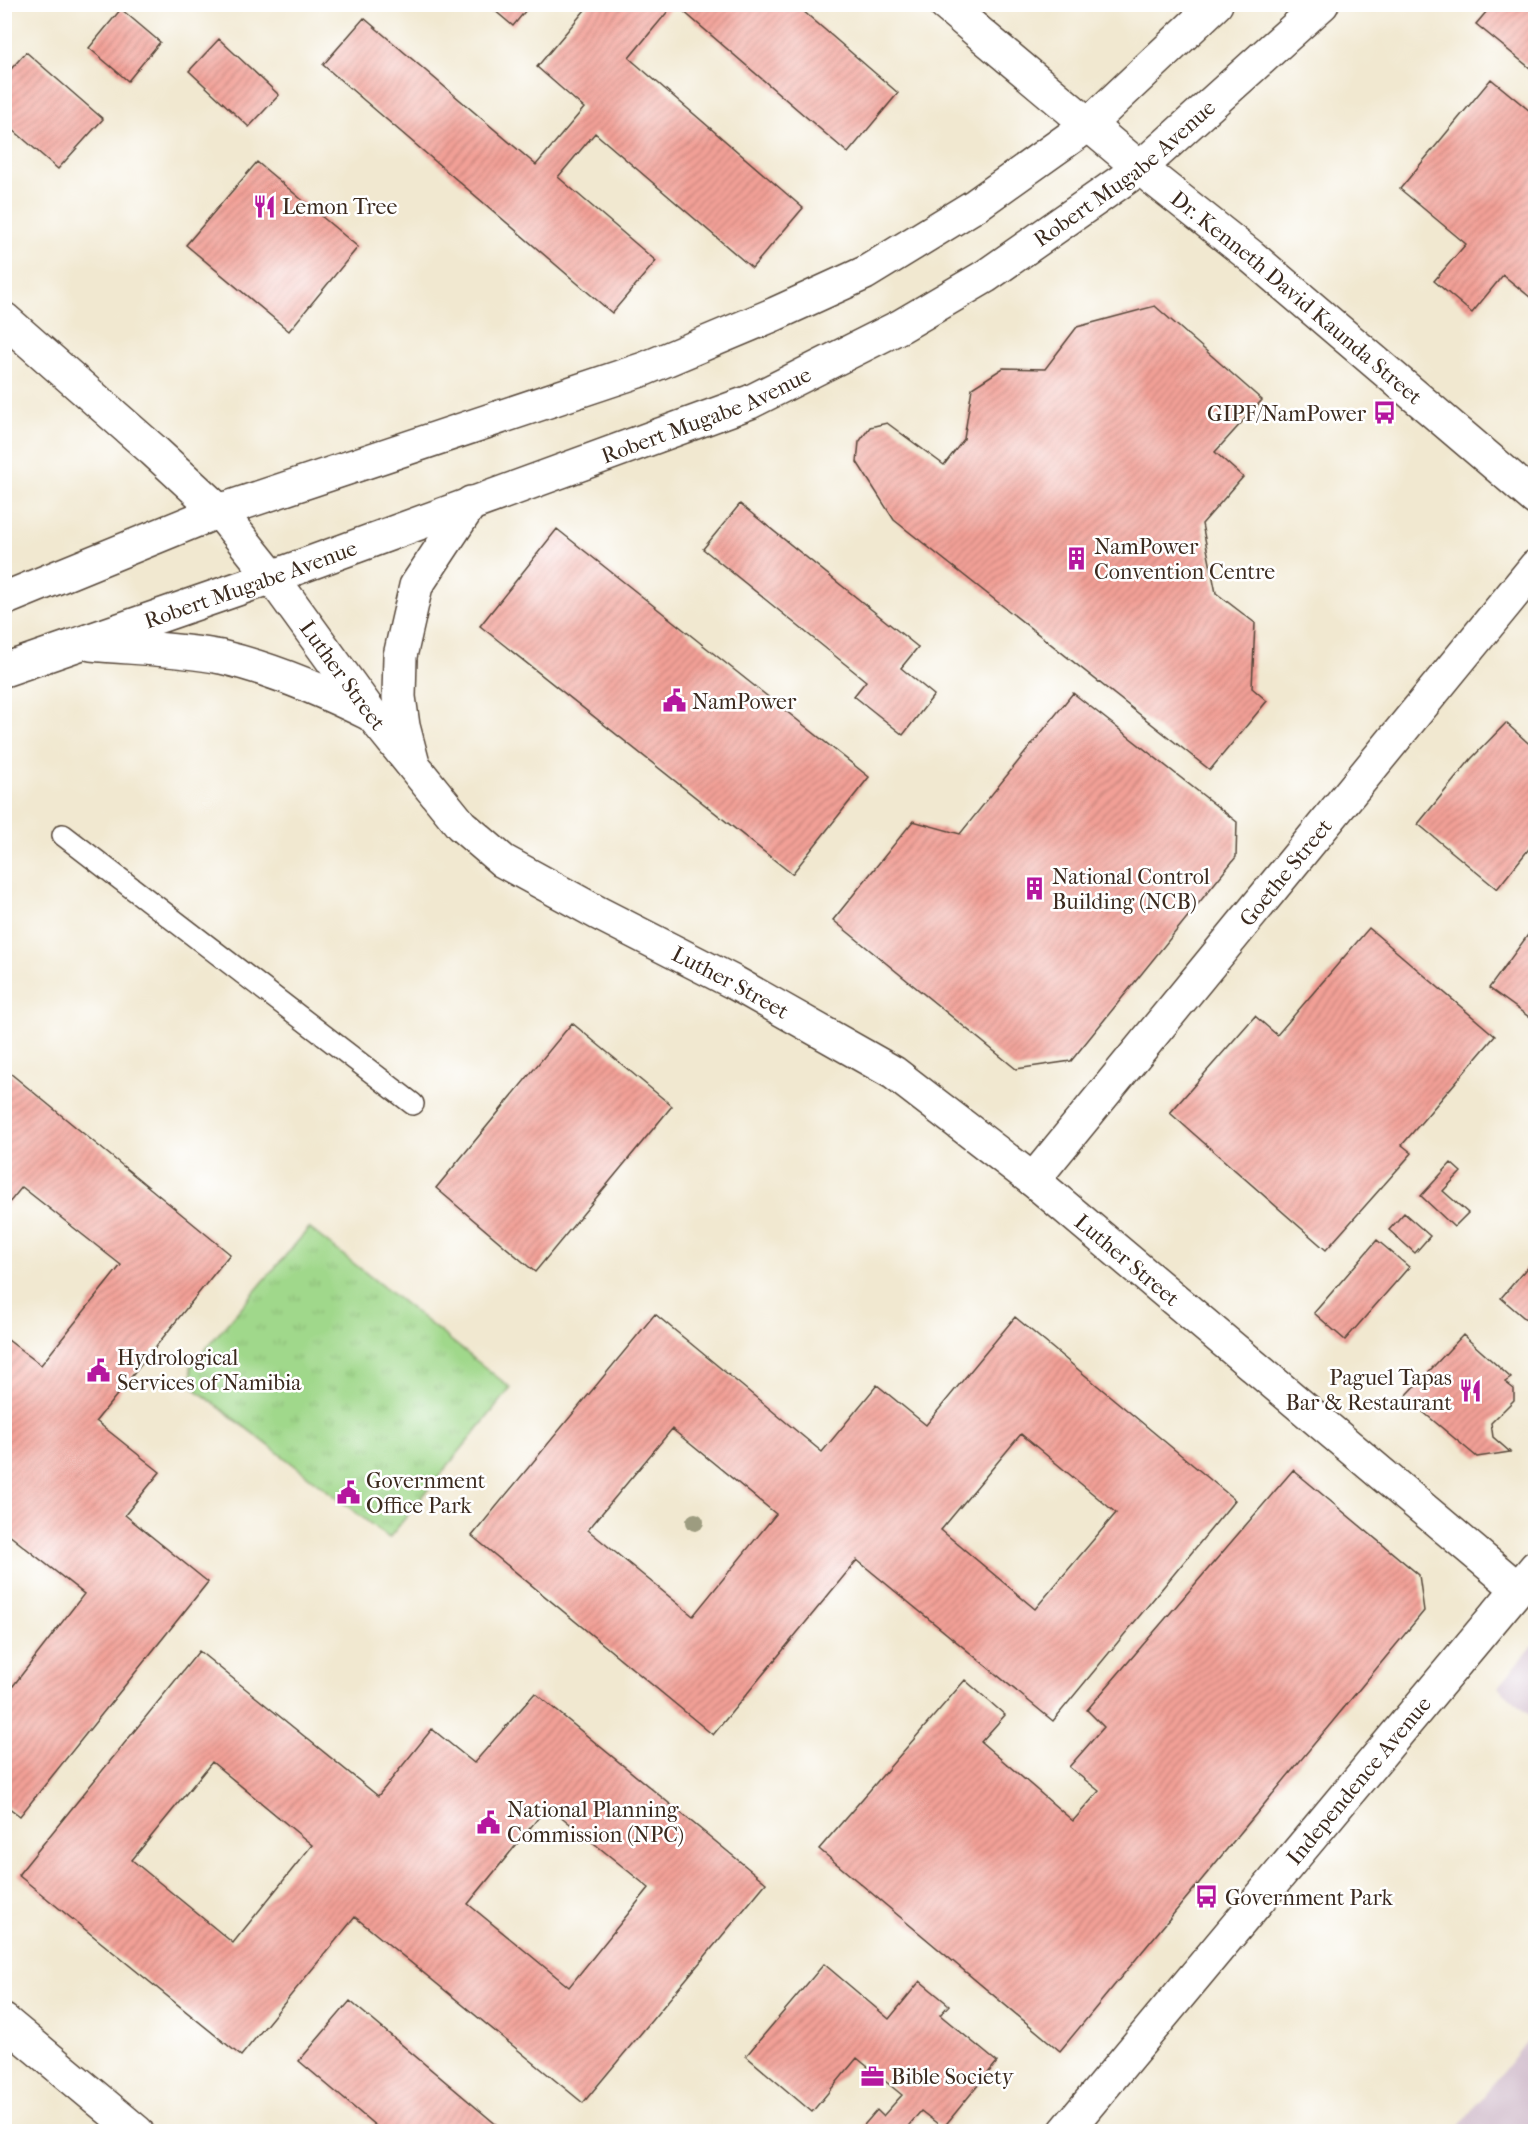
<svg xmlns="http://www.w3.org/2000/svg" width="1540" height="2136" viewBox="0 0 1540 2136" font-family="'IM FELL French Canon',serif">
<style>
.industrial{fill:#d1bdcc}
.park{fill:url(#park-tufts);stroke:#6e8154;stroke-width:1.5}
.building{fill:url(#building-hatch);fill-rule:evenodd}
.lines{fill:none;stroke-linecap:round;stroke-linejoin:round}
.service-casing{stroke:#564639;stroke-width:24}
.minor-casing{stroke:#564639;stroke-width:36}
.tertiary-casing{stroke:#564639;stroke-width:36}
.secondary-casing{stroke:#564639;stroke-width:36}
.primary-casing{stroke:#564639;stroke-width:36}
.service{stroke:#fff;stroke-width:21}
.minor{stroke:#fff;stroke-width:33}
.tertiary{stroke:#fff;stroke-width:33}
.secondary{stroke:#fff;stroke-width:33}
.primary{stroke:#fff;stroke-width:33}
.tree{fill:#9d9c80}
.labels{text-anchor:middle;stroke-width:5;stroke-linejoin:round;paint-order:stroke}
.street-label{font-size:22px;fill:#3b2a1e;stroke:#fff}
.poi-label{font-size:22px;fill:#3b2a1e;stroke:#fff;text-anchor:start}
</style>
<defs>
<pattern id="park-tufts" width="24" height="20" patternUnits="userSpaceOnUse" patternTransform="scale(1.5)"><rect width="24" height="20" fill="#a0d88b"/><path d="M3 7l-1-3M5 7V3M7 7l1-3M15 17l-1-3M17 17v-4M19 17l1-3" fill="none" stroke="#8bba78"/></pattern>
<pattern id="building-hatch" width="6" height="6" patternUnits="userSpaceOnUse" patternTransform="scale(1.5)"><rect width="6" height="6" fill="#f3a097"/><path d="M-1 1l2-2M0 6l6-6M5 7l2-2" fill="none" stroke="#c6837b"/></pattern>
</defs>
<rect width="100%" height="100%" fill="#fff"/>
<filter id="ink" filterUnits="userSpaceOnUse"><feTurbulence type="fractalNoise" baseFrequency=".0167" numOctaves="2"/><feDisplacementMap in="SourceGraphic" scale="12" xChannelSelector="R" yChannelSelector="G"/><feConvolveMatrix kernelMatrix="1 2 1 2 8 2 1 2 1" color-interpolation-filters="sRGB"/></filter>
<filter id="wash" filterUnits="userSpaceOnUse"><feTurbulence type="fractalNoise" baseFrequency=".008" numOctaves="4" result="noise"/><feDisplacementMap in="SourceGraphic" scale="24" xChannelSelector="R" yChannelSelector="G"/><feGaussianBlur stdDeviation="1.35" result="paint"/><feColorMatrix in="noise" values="0 0 0 0 0 0 0 0 0 0 0 0 0 0 0 0 0 1.4 0 .05"/><feComposite in="paint" operator="in"/></filter>
<g filter="url(#wash)">
<rect width="100%" height="100%" fill="#f1e8d0"/>
<!-- industrial -->
<path class="industrial" d="M 1535,1643 L 1535,1719 L 1498,1687 Z
M 1535,2031 L 1535,2131 L 1456,2131 Z"/>
<!-- park -->
<path class="park" d="M 309,1228 L 511,1388 L 389,1538 L 194,1388 L 191,1366 Z"/>
<g id="blocks">
<!-- building -->
<path class="building" d="M 487,4 L 531,4 L 513,26 Z
M 590,4 L 674,4 L 629,58 L 803,208 L 752,268 L 595,133 L 558,177 L 656,261 L 612,313 L 323,65 L 364,18 L 536,165 L 584,108 L 537,67 Z
M 675,4 L 795,4 L 898,93 L 848,153 Z
M 1493,4 L 1536,4 L 1536,73 L 1476,24 Z
M 121,9 L 160,42 L 128,81 L 89,48 Z
M 219,39 L 279,95 L 249,127 L 189,71 Z
M 26,52 L 103,119 L 58,169 L 4,122 L 4,77 Z
M 1491,79 L 1536,116 L 1536,302 L 1503,275 L 1472,313 L 1434,281 L 1466,244 L 1400,189 Z
M 257,162 L 358,247 L 289,331 L 186,245 Z
M 1155,306 L 1262,400 L 1215,452 L 1243,477 L 1202,524 L 1216,593 L 1255,623 L 1252,688 L 1267,701 L 1210,770 L 894,520 L 857,462 L 859,442 L 870,427 L 887,423 L 944,465 L 964,439 L 972,388 L 1003,368 L 1045,369 L 1077,327 Z
M 740,504 L 918,647 L 901,668 L 934,695 L 903,735 L 854,696 L 866,681 L 703,549 Z
M 557,529 L 869,777 L 792,874 L 480,626 Z
M 1073,693 L 1237,822 L 1236,857 L 1071,1061 L 1016,1069 L 833,920 L 913,821 L 960,834 Z
M 1506,723 L 1536,750 L 1536,840 L 1497,889 L 1418,824 L 1471,759 Z
M 1536,924 L 1536,1022 L 1489,988 Z
M 1369,928 L 1495,1036 L 1402,1145 L 1412,1153 L 1326,1250 L 1170,1113 L 1255,1016 L 1277,1035 Z
M 572,1023 L 672,1106 L 535,1272 L 436,1188 Z
M 10,1073 L 230,1254 L 96,1421 L 160,1472 L 125,1515 L 208,1582 L 20,1816 L 4,1804 L 4,1693 L 6,1695 L 84,1594 L 4,1531 L 4,1337 L 41,1365 L 121,1265 L 22,1187 L 4,1209 L 4,1080 Z
M 1451,1163 L 1461,1172 L 1443,1191 L 1468,1213 L 1454,1227 L 1421,1196 Z
M 1404,1213 L 1430,1236 L 1415,1253 L 1389,1230 Z
M 1377,1240 L 1409,1267 L 1345,1340 L 1314,1313 Z
M 1536,1257 L 1536,1328 L 1501,1298 Z
M 655,1314 L 822,1452 L 877,1385 L 926,1425 L 1015,1317 L 1235,1500 L 1053,1721 L 857,1560 L 713,1735 L 472,1536 ZM 672,1429 L 776,1514 L 693,1616 L 588,1530 ZM 1021,1434 L 1116,1513 L 1035,1609 L 941,1530 Z
M 1463,1335 L 1511,1378 L 1505,1382 L 1514,1389 L 1514,1400 L 1491,1423 L 1493,1437 L 1510,1452 L 1477,1457 L 1405,1397 Z
M 1293,1470 L 1419,1575 L 1424,1611 L 1060,2051 L 819,1849 L 965,1680 L 1005,1715 L 981,1742 L 1073,1821 L 1099,1791 L 1069,1767 L 1104,1727 L 1087,1710 Z
M 199,1651 L 378,1796 L 432,1729 L 474,1763 L 535,1693 L 766,1883 L 583,2103 L 355,1917 L 241,2056 L 18,1875 ZM 212,1762 L 312,1845 L 233,1943 L 132,1860 ZM 548,1806 L 649,1888 L 569,1987 L 468,1904 Z
M 824,1964 L 889,2019 L 920,1981 L 949,2005 L 940,2015 L 997,2062 L 943,2128 L 921,2111 L 903,2132 L 858,2132 L 877,2110 L 883,2116 L 902,2095 L 857,2058 L 812,2112 L 746,2056 Z
M 350,2001 L 505,2132 L 383,2132 L 299,2061 Z"/>
</g>
</g>
<g filter="url(#ink)">
<use href="#blocks" fill-opacity="0" stroke="#564639" stroke-width="1.5"/>
<g class="lines">
<defs>
<path id="service" d="M 63,835 L 413,1104"/>
<g id="minor">
<path id="s1" d="M 4,319 L 153,450 L 219,511 L 272,577 L 372,715 L 461,825 L 503,861 L 598,913 L 735,983 L 894,1073 L 1033,1180 L 1517,1588"/>
<path id="s2" d="M 1033,1180 L 1536,566"/>
<path d="M 4,2021 L 137,2132"/>
</g>
<g id="tertiary">
<path id="s3" d="M 945,4 L 1140,168 L 1252,257 L 1536,499"/>
</g>
<g id="secondary">
<path id="s4" d="M 1065,2132 L 1536,1567"/>
</g>
<g id="primary">
<path d="M 4,599 L 219,511 L 644,369 L 775,314 L 865,273 L 976,205 L 1088,125 L 1216,4"/>
<path d="M 91,644 C 133,648 181,649 221,657 C 273,669 324,691 372,715"/>
<path id="s5" d="M 4,670 L 272,577 L 750,402 L 901,326 L 986,276 L 1140,168 L 1322,4"/>
<path d="M 413,764 L 403,726 L 399,697 L 400,656 L 416,586 L 471,503"/>
</g>
</defs>
<!-- service casing -->
<use href="#service" class="service-casing"/>
<!-- minor casing -->
<use href="#minor" class="minor-casing"/>
<!-- tertiary casing -->
<use href="#tertiary" class="tertiary-casing"/>
<!-- secondary casing -->
<use href="#secondary" class="secondary-casing"/>
<!-- primary casing -->
<use href="#primary" class="primary-casing"/>
<!-- service -->
<use href="#service" class="service"/>
<!-- minor -->
<use href="#minor" class="minor"/>
<!-- tertiary -->
<use href="#tertiary" class="tertiary"/>
<!-- secondary -->
<use href="#secondary" class="secondary"/>
<!-- primary -->
<use href="#primary" class="primary"/>
</g>
<!-- trees -->
<circle class="tree" cx="695" cy="1522" r="9"/>
</g>
<!-- icons -->
<defs>
<symbol id="restaurant-bare" viewBox="-9 -9 18 18"><path d="M-5-6h1v4h1v-4h1v4h1v-4h1v5L-1.5 .5V6h-2V.5L-5-1ZM5-6V6H3V1.5H1.5Q1.5-4 5-6Z" fill="#b5179e" stroke="#fff" stroke-width="2.5" paint-order="stroke"/></symbol>
<symbol id="bus-bare" viewBox="-9 -9 18 18"><path d="M-5-6H5V4H4V6H2V4H-2V6H-4V4H-5ZM-3.5-4V0h7V-4ZM-3.5 1.2v1.5H-2V1.2ZM2 1.2v1.5H3.5V1.2Z" fill="#b5179e" stroke="#fff" stroke-width="2.5" paint-order="stroke"/></symbol>
<symbol id="building-bare" viewBox="-9 -9 18 18"><path d="M-4-6H4V6H1V3H-1V6H-4ZM-2.5-4.3h1.7v1.8h-1.7ZM.8-4.3h1.7v1.8H.8ZM-2.5-1h1.7V.8h-1.7ZM.8-1h1.7V.8H.8Z" fill="#b5179e" stroke="#fff" stroke-width="2.5" paint-order="stroke"/></symbol>
<symbol id="civic-bare" viewBox="-9 -9 18 18"><path d="M-.6-6.5H3V-4.5H.6V-3L4-1V1h2V6H-6V1h2V-1L-.6-3ZM-1.2 2.5V6h2.4V2.5Z" fill="#b5179e" stroke="#fff" stroke-width="2.5" paint-order="stroke"/></symbol>
<symbol id="office-bare" viewBox="-9 -9 18 18"><path d="M-6-3h4V-5.5h4V-3h4V5H-6ZM-1-4.5V-3h2v-1.5ZM-6 0V1H6V0Z" fill="#b5179e" stroke="#fff" stroke-width="2.5" paint-order="stroke"/></symbol>
</defs>
<g fill-rule="evenodd">
<use href="#restaurant-bare" x="248" y="190" width="33" height="33"/>
<use href="#bus-bare" x="1368" y="396" width="33" height="33"/>
<use href="#building-bare" x="1060" y="542" width="33" height="33"/>
<use href="#civic-bare" x="658" y="684" width="33" height="33"/>
<use href="#building-bare" x="1018" y="872" width="33" height="33"/>
<use href="#civic-bare" x="82" y="1354" width="33" height="33"/>
<use href="#restaurant-bare" x="1454" y="1374" width="33" height="33"/>
<use href="#civic-bare" x="332" y="1476" width="33" height="33"/>
<use href="#civic-bare" x="472" y="1806" width="33" height="33"/>
<use href="#bus-bare" x="1190" y="1880" width="33" height="33"/>
<use href="#office-bare" x="856" y="2060" width="33" height="33"/>
</g>
<g class="labels">
<!-- street labels -->
<g class="street-label">
<text dy="8" stroke="none"><textPath href="#s5" startOffset="1233">Robert Mugabe Avenue</textPath></text>
<text dy="8" stroke="none"><textPath href="#s3" startOffset="458">Dr. Kenneth David Kaunda Street</textPath></text>
<text dy="8" stroke="none"><textPath href="#s5" startOffset="747">Robert Mugabe Avenue</textPath></text>
<text dy="8" stroke="none"><textPath href="#s5" startOffset="261">Robert Mugabe Avenue</textPath></text>
<text dy="8" stroke="none"><textPath href="#s1" startOffset="494">Luther Street</textPath></text>
<text dy="8" stroke="none"><textPath href="#s2" startOffset="398">Goethe Street</textPath></text>
<text dy="8" stroke="none"><textPath href="#s1" startOffset="998">Luther Street</textPath></text>
<text dy="8" stroke="none"><textPath href="#s1" startOffset="1484">Luther Street</textPath></text>
<text dy="8" stroke="none"><textPath href="#s4" startOffset="458">Independence Avenue</textPath></text>
</g>
<!-- poi labels -->
<g class="poi-label">
<text x="282" y="214">Lemon Tree</text>
<text x="1366" y="421" text-anchor="end">GIPF/NamPower</text>
<text x="1094" y="554">NamPower<tspan x="1094" dy="25">Convention Centre</tspan></text>
<text x="692" y="709">NamPower</text>
<text x="1052" y="884">National Control<tspan x="1052" dy="25">Building (NCB)</tspan></text>
<text x="117" y="1365">Hydrological<tspan x="117" dy="25">Services of Namibia</tspan></text>
<text x="1452" y="1385" text-anchor="end">Paguel Tapas<tspan x="1452" dy="25">Bar &amp; Restaurant</tspan></text>
<text x="366" y="1488">Government<tspan x="366" dy="25">Office Park</tspan></text>
<text x="507" y="1817">National Planning<tspan x="507" dy="25">Commission (NPC)</tspan></text>
<text x="1225" y="1905">Government Park</text>
<text x="891" y="2084">Bible Society</text>
</g>
</g>
<!-- margin -->
<rect width="1540" height="2136" fill="none" stroke="#fff" stroke-width="24"/>
</svg>
